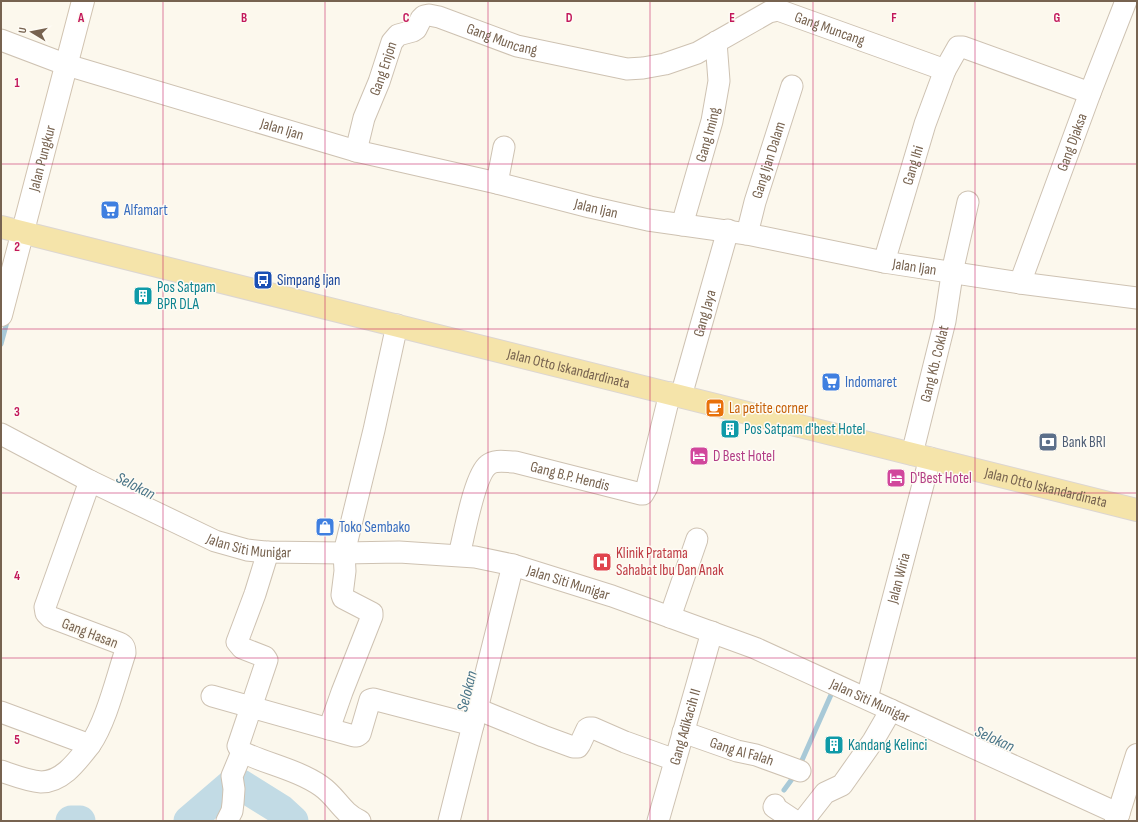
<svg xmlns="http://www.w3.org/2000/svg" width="1138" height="822" viewBox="0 0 1138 822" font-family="'Sofia Sans Condensed',sans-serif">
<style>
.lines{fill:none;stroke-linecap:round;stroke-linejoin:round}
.stream{stroke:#a8c9d7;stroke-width:5}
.river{stroke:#c2dbe5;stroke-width:31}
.street-casing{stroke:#cec2b2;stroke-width:23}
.secondary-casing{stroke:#d1c3b0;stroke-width:24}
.primary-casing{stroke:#dcd6d2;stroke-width:24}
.street{stroke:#fff;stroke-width:21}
.secondary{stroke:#fff;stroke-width:22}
.primary{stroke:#f5e4aa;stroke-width:22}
.grid{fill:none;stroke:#c2185b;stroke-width:1;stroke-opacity:0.55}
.labels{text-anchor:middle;stroke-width:3;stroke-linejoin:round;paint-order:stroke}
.street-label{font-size:15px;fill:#776350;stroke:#fefbf4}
.shop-label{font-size:15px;fill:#366cbe;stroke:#fefbf4;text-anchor:start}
.transit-label{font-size:15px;fill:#164399;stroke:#fefbf4;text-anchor:start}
.culture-label{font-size:15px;fill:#0d838f;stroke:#fefbf4;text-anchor:start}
.food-label{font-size:15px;fill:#c56008;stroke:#fefbf4;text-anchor:start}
.service-label{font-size:15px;fill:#4e5e75;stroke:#fefbf4;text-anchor:start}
.hotel-label{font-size:15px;fill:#b23c85;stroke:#fefbf4;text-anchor:start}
.health-label{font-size:15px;fill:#be3a42;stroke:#fefbf4;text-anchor:start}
.water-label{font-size:16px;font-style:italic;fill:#4a7588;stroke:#fefbf4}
.grid-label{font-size:13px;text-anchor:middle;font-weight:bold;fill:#c2185b;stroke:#fefbf4;stroke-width:3;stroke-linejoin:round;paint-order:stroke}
</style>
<rect width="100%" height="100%" fill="#fcf8ed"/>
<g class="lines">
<!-- stream -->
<path class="stream" d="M 1,344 L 8,318
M 799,767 L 834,688
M 784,790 L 795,775"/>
<!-- river -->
<path class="river" d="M 71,821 L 80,821
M 189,821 L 231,785 L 236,783 L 241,785 L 281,810 L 293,821"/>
<defs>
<g id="street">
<path id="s1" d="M 1,40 L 67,65 L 356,151 L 497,183 L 590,207 L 648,220 L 747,234 L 884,262 L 1020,283 L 1137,298"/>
<path id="s2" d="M 356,151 L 364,118 L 379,82 L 392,42 L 398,35 L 413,31 L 416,29 L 421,19 L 424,16 L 429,15 L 439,17 L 517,46 L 627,69 L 643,68 L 665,64 L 697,53 L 769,12 L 778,10 L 945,70 L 958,47 L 963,47 L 1090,93"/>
<path d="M 497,183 L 504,147"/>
<path id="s3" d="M 682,225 L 712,121 L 719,81 L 716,42"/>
<path id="s4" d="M 747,234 L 755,202 L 792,86"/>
<path id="s5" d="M 884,262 L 925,124 L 945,70"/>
<path id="s6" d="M 1020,283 L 1090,93 L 1126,1"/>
<path id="s7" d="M 681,396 L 728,230"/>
<path id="s8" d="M 1,434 L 88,480 L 215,541 L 247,550 L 265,552 L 344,553 L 399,552 L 475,557 L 513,565 L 612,596 L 755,648 L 1119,814"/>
<path id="s9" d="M 912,454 L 945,321 L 953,268 L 968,202"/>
<path d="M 268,552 L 255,594 L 237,642 L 242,648 L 265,657 L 267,660 L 238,746 L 242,752 C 267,764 298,770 321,786 C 337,797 341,812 360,821"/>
<path id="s10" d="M 459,555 C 464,537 474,476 488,465 C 495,459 507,462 515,462 L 641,494 L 643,494 L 647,487 L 670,393"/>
<path d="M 670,617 L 697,539"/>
<path d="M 212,696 L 354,736 L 357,736 L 360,734 L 370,700 L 373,699 L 473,725"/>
<path id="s11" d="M 867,698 L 930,458"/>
<path d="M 477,709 L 543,736 L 573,747 L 578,747 L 580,744 L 587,729 L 589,728 L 593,728 L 625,742 L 675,760"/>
<path d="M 1,712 L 90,745 C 106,722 116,680 125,653 C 125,647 124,645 119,643 L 50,617 L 46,613 L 45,607 L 90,481"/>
<path d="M 329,729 L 342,692 L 372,616 L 372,613 L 343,598 L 342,595 L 345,571 L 344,553 L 374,430 L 397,325"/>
<path id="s12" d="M 683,732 L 737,751 L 756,755 L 800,771"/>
<path d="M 1,771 C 13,775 28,781 41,782 C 63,782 78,760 90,745"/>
<path d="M 775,805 L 774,807 L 795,821"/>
<path d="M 227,821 L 232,811 L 233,803 L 234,789 L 232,776 L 242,752"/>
<path d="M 449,821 L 513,565"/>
<path id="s13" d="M 658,821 L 712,632"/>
<path d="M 803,821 L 825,793 L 842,785 L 873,741 L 891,710"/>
</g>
<g id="secondary">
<path id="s14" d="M 1,315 L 83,1"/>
<path d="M 1116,821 L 1137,755"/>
</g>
<g id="primary">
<path id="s15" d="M 1,227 L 1137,510"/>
</g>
</defs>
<!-- street casing -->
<use href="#street" class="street-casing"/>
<!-- secondary casing -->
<use href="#secondary" class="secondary-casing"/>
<!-- primary casing -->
<use href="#primary" class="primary-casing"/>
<!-- street -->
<use href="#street" class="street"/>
<!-- secondary -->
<use href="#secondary" class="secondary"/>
<!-- primary -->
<use href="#primary" class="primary"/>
</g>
<!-- grid -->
<path class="grid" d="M 163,1 L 163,821M 325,1 L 325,821M 488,1 L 488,821M 650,1 L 650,821M 813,1 L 813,821M 975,1 L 975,821M 1,164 L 1137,164M 1,329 L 1137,329M 1,493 L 1137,493M 1,658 L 1137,658"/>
<!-- icons -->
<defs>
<symbol id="supermarket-square" viewBox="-11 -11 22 22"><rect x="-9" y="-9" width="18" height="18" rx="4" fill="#3f7fe0" stroke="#fefbf4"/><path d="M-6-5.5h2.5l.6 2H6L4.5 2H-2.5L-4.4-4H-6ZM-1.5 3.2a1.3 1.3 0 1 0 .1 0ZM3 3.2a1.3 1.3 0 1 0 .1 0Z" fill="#fff"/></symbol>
<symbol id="bus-square" viewBox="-11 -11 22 22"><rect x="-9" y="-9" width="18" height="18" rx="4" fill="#1a4fb4" stroke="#fefbf4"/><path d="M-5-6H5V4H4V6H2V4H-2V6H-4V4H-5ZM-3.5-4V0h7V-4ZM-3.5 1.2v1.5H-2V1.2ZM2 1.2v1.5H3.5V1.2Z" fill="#fff"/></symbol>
<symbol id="building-square" viewBox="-11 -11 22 22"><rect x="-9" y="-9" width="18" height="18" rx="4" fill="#0f9aa8" stroke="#fefbf4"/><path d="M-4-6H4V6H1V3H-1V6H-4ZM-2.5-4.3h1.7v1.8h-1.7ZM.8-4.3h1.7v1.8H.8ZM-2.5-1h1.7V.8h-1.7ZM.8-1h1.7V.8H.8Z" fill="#fff"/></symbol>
<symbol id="cafe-square" viewBox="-11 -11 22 22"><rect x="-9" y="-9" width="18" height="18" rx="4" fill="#e8710a" stroke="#fefbf4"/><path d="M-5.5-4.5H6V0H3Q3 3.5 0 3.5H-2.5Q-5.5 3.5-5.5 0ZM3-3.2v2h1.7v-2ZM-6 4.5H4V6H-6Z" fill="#fff"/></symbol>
<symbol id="bank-square" viewBox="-11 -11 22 22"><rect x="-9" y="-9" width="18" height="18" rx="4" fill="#5c6f8a" stroke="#fefbf4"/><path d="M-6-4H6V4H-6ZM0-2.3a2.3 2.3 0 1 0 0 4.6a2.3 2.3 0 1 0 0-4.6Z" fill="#fff"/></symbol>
<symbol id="hotel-square" viewBox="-11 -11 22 22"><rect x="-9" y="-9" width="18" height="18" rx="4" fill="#d1479c" stroke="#fefbf4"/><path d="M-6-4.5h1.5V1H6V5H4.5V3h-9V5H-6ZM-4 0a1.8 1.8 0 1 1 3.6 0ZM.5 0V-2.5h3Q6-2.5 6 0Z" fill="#fff"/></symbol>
<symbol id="shop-square" viewBox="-11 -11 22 22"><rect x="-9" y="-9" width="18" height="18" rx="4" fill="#3f7fe0" stroke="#fefbf4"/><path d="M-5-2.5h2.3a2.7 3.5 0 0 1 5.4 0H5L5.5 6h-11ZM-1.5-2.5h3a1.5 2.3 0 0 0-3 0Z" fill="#fff"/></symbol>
<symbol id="hospital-square" viewBox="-11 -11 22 22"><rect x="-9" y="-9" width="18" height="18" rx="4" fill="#e0444e" stroke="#fefbf4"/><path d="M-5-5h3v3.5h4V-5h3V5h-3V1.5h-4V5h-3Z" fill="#fff"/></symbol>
</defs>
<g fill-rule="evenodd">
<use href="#supermarket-square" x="99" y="199" width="22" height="22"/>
<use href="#bus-square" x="252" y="269" width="22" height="22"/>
<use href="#building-square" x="132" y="285" width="22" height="22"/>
<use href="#supermarket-square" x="820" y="371" width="22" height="22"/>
<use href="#cafe-square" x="704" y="397" width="22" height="22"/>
<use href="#building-square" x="719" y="418" width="22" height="22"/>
<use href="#bank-square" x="1037" y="431" width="22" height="22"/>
<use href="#hotel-square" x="688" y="445" width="22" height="22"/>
<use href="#hotel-square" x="885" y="467" width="22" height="22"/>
<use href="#shop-square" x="314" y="516" width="22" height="22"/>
<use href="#hospital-square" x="591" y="551" width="22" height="22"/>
<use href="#building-square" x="823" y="734" width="22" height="22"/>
</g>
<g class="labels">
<!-- street labels -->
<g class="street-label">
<text dy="5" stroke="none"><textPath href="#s2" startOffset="589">Gang Muncang</textPath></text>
<text dy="5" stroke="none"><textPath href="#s2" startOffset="241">Gang Muncang</textPath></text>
<text dy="5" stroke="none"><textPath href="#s2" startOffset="87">Gang Enjon</textPath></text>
<text dy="5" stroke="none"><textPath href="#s1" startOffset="295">Jalan Ijan</textPath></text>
<text dy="5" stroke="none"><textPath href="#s3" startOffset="94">Gang Iming</textPath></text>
<text dy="5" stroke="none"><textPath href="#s6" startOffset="150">Gang Djaksa</textPath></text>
<text dy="5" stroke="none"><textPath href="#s14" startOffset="162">Jalan Pungkur</textPath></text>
<text dy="5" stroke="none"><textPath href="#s4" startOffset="77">Gang Ijan Dalam</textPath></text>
<text dy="5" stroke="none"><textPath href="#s5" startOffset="101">Gang Ihi</textPath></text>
<text dy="5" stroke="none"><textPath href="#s1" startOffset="619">Jalan Ijan</textPath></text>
<text dy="5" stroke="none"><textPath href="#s1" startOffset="943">Jalan Ijan</textPath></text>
<text dy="5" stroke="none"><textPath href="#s7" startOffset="86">Gang Jaya</textPath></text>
<text dy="5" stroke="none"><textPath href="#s9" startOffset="93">Gang Kb. Coklat</textPath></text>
<text dy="5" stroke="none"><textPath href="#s15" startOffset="585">Jalan Otto Iskandardinata</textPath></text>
<text dy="5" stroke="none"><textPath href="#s10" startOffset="180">Gang B.P. Hendis</textPath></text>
<text dy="5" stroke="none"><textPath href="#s15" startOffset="1077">Jalan Otto Iskandardinata</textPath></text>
<text dy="5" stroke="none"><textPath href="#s8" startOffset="274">Jalan Siti Munigar</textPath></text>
<text dy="5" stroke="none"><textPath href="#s11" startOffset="124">Jalan Wiria</textPath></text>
<text dy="5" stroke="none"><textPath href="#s8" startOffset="598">Jalan Siti Munigar</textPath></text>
<text transform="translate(90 633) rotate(21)" y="5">Gang Hasan</text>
<text dy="5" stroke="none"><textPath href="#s8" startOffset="922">Jalan Siti Munigar</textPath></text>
<text dy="5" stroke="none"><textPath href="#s13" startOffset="98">Gang Adikacih II</textPath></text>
<text dy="5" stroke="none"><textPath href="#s12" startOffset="62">Gang Al Falah</textPath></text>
</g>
<!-- shop labels -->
<g class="shop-label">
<text x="124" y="215">Alfamart</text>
<text x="845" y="387">Indomaret</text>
<text x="339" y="532">Toko Sembako</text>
</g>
<!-- transit labels -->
<g class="transit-label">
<text x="277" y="285">Simpang Ijan</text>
</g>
<!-- culture labels -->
<g class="culture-label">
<text x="157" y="292">Pos Satpam<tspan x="157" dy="17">BPR DLA</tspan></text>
<text x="744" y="434">Pos Satpam d'best Hotel</text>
<text x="848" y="750">Kandang Kelinci</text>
</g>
<!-- food labels -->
<g class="food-label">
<text x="729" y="413">La petite corner</text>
</g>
<!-- service labels -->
<g class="service-label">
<text x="1062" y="447">Bank BRI</text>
</g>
<!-- hotel labels -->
<g class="hotel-label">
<text x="713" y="461">D Best Hotel</text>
<text x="910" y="483">D'Best Hotel</text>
</g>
<!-- health labels -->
<g class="health-label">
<text x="616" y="558">Klinik Pratama<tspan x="616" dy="17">Sahabat Ibu Dan Anak</tspan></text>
</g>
<!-- water labels -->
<g class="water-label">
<text transform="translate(136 485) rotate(27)" y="6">Selokan</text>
<text transform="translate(466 691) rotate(-76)" y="6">Selokan</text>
<text transform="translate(995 738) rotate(24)" y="6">Selokan</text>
</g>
</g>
<g class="grid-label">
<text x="81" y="22">A</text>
<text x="244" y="22">B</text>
<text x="406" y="22">C</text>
<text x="569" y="22">D</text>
<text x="732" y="22">E</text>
<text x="894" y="22">F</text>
<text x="1057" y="22">G</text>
<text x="17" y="87">1</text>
<text x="17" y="251">2</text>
<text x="17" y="416">3</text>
<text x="17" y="580">4</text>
<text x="17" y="744">5</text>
</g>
<!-- border -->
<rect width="1138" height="822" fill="none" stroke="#776350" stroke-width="4"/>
<!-- north arrow -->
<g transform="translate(32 32) rotate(280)" stroke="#fefbf4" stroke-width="3" paint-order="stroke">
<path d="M0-3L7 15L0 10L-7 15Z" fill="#776350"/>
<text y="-6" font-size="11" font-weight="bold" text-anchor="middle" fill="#776350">U</text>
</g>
</svg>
